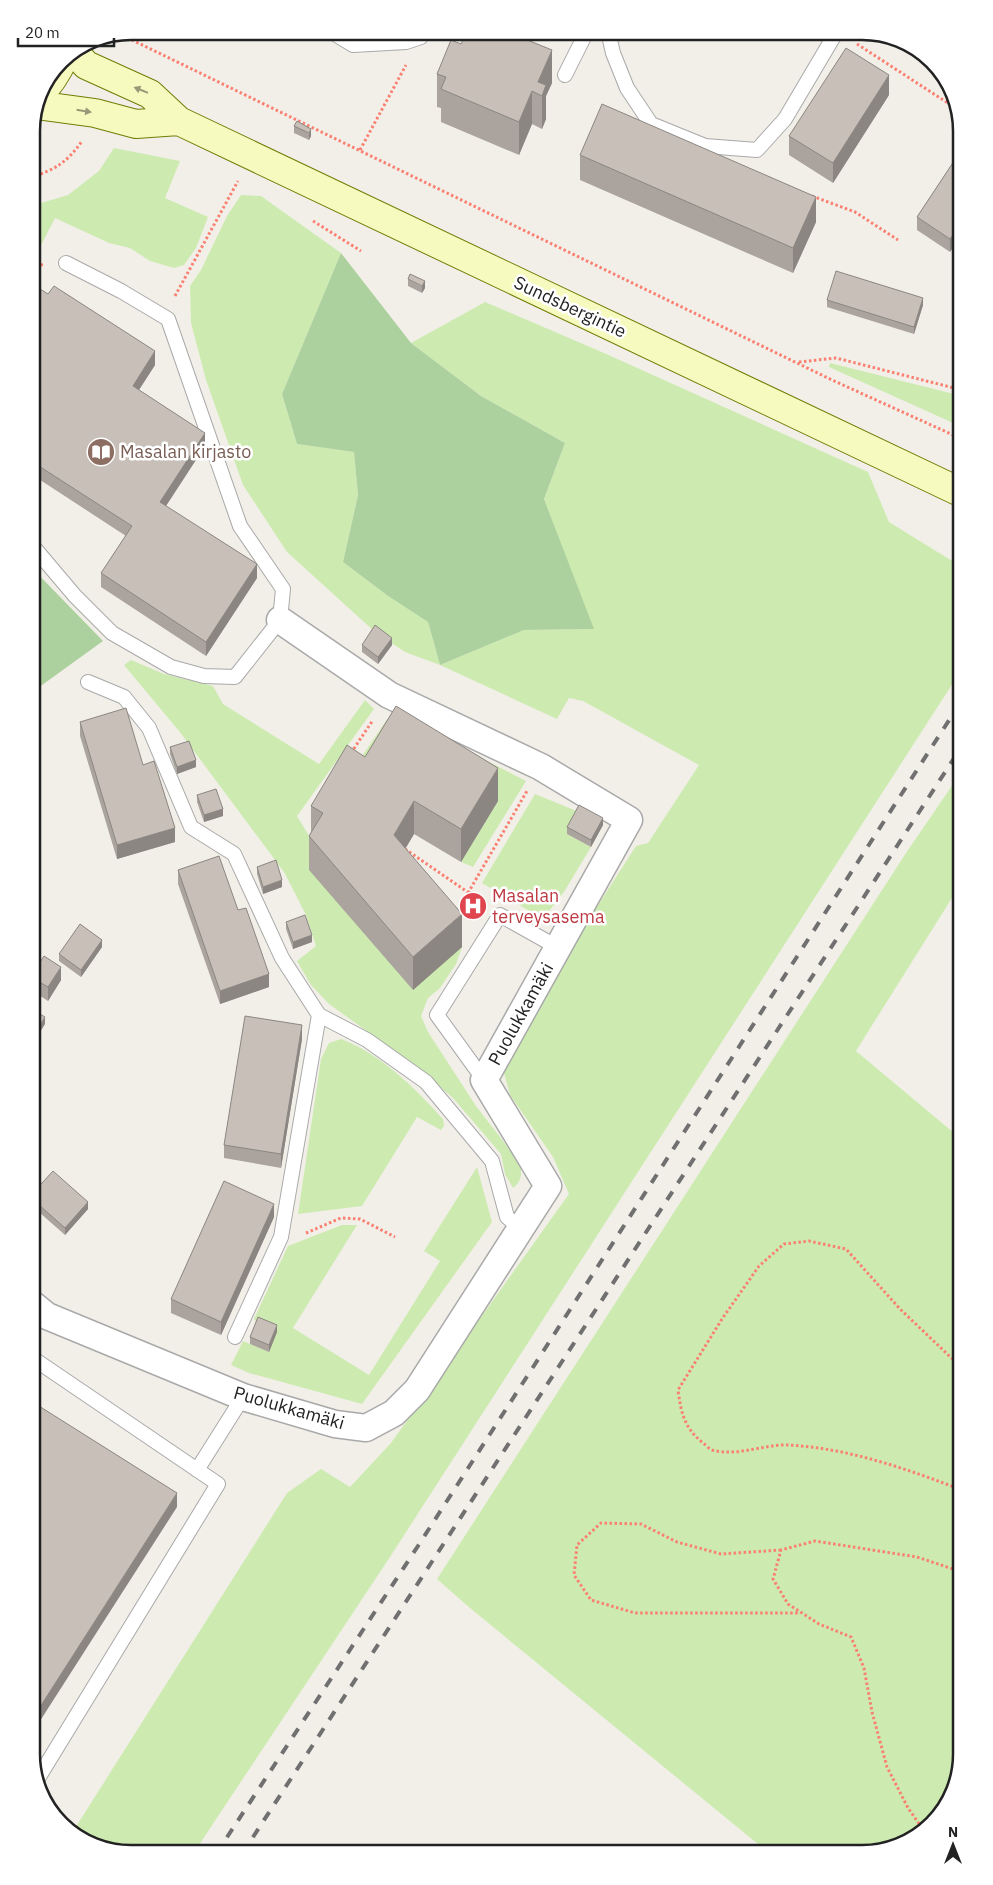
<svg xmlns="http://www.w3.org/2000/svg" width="993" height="1885" viewBox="0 0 993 1885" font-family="'IBM Plex Sans',sans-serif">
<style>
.grass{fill:#cdebb0}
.forest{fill:#add19e}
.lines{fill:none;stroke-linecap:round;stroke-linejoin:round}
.lane-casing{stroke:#a9a9a9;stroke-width:16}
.street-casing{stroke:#a9a9a9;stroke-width:29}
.secondary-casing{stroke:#707d05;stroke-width:30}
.path{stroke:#fa8072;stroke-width:3;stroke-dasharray:2.5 2.5;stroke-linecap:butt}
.lane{stroke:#fff;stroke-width:14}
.street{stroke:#fff;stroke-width:26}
.secondary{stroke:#f7fabf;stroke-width:28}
.rail{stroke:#707070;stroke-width:4;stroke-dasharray:10 10;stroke-linecap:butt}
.wall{fill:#aba49e}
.shaded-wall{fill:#8b8681}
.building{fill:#c7bfb8;stroke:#8b8681}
.oneway{fill:#979978}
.labels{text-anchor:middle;stroke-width:5;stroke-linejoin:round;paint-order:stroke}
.street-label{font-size:18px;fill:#222;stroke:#fff}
.education-label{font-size:18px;fill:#785e54;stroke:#fff;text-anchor:start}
.health-label{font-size:18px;fill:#be3a42;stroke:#fff;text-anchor:start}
.rim{fill:none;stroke:#222;stroke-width:2.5}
</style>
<rect width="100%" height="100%" fill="#f2efe9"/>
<!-- grass -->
<path class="grass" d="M 114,148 L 180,161 L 165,198 L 208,217 L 196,248 L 184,265 L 174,268 L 150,261 L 130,248 L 109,243 L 55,218 L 34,259 L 31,257 L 31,206 L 68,195 L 99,171 Z
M 241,195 L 261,196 L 341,253 L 282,394 L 297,444 L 354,452 L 358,495 L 343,562 L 388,596 L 428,622 L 440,665 L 524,630 L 593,629 L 544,499 L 565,443 L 481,396 L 411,343 L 485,302 L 604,353 L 868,472 L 889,522 L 962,567 L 962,669 L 390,1557 L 193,1854 L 125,1854 L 75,1837 L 72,1833 L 287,1493 L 321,1469 L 350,1487 L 391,1443 L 569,1194 L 553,1157 L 510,1095 L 504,1073 L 515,1046 L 578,936 L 636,846 L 648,843 L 699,765 L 583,701 L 569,698 L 557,719 L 440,665 L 405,652 L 375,632 L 287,552 L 243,485 L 206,380 L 191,323 L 190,286 L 201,270 L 227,216 Z
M 830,363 L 962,396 L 962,427 L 829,367 Z
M 131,660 L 164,674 L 213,686 L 223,704 L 319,764 L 365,700 L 374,709 L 297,816 L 311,839 L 462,947 L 456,964 L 440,988 L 428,998 L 421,1016 L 428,1032 L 476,1106 L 520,1163 C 522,1174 522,1181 513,1188 L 505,1174 L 501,1154 L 453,1098 L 417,1067 L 329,1004 L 311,985 L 297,961 L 316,946 L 306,915 L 284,872 L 179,731 L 124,665 Z
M 388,718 L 406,719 L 526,781 L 473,867 L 461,862 L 498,801 L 347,778 Z
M 962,771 L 962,882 L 856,1051 L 960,1138 L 962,1144 L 962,1754 L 945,1809 L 900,1846 L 862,1854 L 770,1854 L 470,1608 L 437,1579 L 906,853 Z
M 535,794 L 579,812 L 567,834 L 591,847 L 564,892 L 543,919 L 482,883 Z
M 341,1039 C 381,1054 415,1088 443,1119 L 444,1126 L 441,1130 L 417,1117 L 362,1206 L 298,1214 L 321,1059 L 329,1043 Z
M 477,1167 L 492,1222 L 362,1404 L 249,1373 L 231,1365 L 243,1341 L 269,1352 L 258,1324 L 254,1319 L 288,1246 L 342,1225 L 357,1225 L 293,1328 L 369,1375 L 440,1261 L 424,1251 Z"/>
<!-- forest -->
<path class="forest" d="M 341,253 L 411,343 L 481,396 L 565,443 L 544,499 L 594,629 L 524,630 L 440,665 L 428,622 L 388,596 L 343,562 L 358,495 L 354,452 L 297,444 L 282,394 Z
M 31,567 L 103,641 L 31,693 Z"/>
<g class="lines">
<defs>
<path id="lane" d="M 330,31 L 353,45 L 406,42 L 421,37
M 608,31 L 613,53 L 627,88 L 651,124 L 705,146 L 757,150 L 785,119 L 837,31
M 565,75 L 587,31
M 31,544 L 75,596 L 112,633 L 171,667 L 204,676 L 235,677 L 280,620 L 283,589 L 240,526 L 168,319 L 121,291 L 66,263
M 88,682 L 124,697 L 149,728 L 191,827 L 234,854 L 282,958 L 319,1015 L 281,1237 L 235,1337
M 319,1015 L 367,1040 L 426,1082 L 492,1161 L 507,1217 L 521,1229
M 484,1080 L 437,1015 L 500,915 L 557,947
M 31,1357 L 218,1484 L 37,1780
M 197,1470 L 243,1397"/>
<path id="street" d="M 31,1303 L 47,1316 L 243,1397 L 335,1424 L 366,1428 L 394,1413 L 417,1390 L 548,1186 L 484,1080 L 629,820 L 541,767 L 389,695 L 280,620"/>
<path id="secondary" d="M 74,51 L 86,65 L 150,94 L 179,121 L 962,493
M 39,95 C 50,84 57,73 64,58
M 36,105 L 95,113 L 136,124 L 179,121"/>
</defs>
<!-- lane casing -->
<use href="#lane" class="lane-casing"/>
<!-- street casing -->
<use href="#street" class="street-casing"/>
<!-- secondary casing -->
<use href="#secondary" class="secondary-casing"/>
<!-- path -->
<path class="path" d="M 126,32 L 130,39 L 832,380 L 962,439
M 857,44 L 957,109
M 360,150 L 406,65
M 31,177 C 56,170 68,161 82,141
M 812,196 L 855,212 L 898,240
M 313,221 L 361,251
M 31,263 L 43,265
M 175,296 L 238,181
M 799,362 L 836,358 L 962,390
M 351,753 L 373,720
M 405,849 L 482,902
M 468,893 L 527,791
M 306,1233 L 341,1218 L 360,1219 L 395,1237
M 962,1490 C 907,1469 848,1448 788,1445 C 765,1444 736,1457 712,1450 C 709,1449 706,1445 703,1443 C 684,1428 681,1412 678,1390 L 722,1319 L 759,1266 L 784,1244 L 809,1241 L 846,1249 L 900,1309 L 962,1368
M 781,1550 L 721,1554 L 677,1542 L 641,1524 L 601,1523 L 577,1545 L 574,1575 L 591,1600 L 635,1613 L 800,1613
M 922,1828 L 908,1808 L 887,1767 L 872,1712 L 864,1668 L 851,1637 L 819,1624 L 788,1604 L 773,1579 L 781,1550 L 815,1541 L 917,1557 L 962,1572"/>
<!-- lane -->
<use href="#lane" class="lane"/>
<!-- street -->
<use href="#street" class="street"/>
<!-- secondary -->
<use href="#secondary" class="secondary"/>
<!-- rail -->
<path class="rail" d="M 216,1854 L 418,1546 L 962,700
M 242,1854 L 962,746"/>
</g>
<!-- wall -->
<path class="wall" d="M 532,31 L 532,42 L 552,83 L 546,96 L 546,119 L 542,129 L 532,124 L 519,155 L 441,122 L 441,108 L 437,107 L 437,74 L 461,44 Z
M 889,95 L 833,183 L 789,155 L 789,136 Z
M 297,121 L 311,136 L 309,140 L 294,133 L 294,126 Z
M 962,149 L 950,252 L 917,230 L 917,217 Z
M 580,155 L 816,222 L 793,273 L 580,180 Z
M 408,279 L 425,288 L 422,293 L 408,286 Z
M 31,295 L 155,365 L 139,390 L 205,446 L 166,506 L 257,578 L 206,656 L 101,587 L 101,573 L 126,536 L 31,474 Z
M 827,300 L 923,305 L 914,334 L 827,307 Z
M 362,645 L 392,645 L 378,664 L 362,652 Z
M 80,722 L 143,765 L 175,842 L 117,859 L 80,736 Z
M 170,747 L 196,767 L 177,774 L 170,754 Z
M 365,757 L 498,801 L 461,862 L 414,834 L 405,849 L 462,947 L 413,990 L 309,870 L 309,836 L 311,834 L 311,806 Z
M 197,795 L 223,816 L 204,822 L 197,802 Z
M 603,825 L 591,847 L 567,834 L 567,827 Z
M 257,867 L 282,887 L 263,894 L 257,874 Z
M 178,870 L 238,910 L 269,987 L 220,1004 L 178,884 Z
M 286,922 L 312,942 L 293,949 L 286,929 Z
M 102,947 L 81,977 L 59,961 L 59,954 Z
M 31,976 L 61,980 L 48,1001 L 31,990 Z
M 302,1039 L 281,1168 L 224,1158 L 224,1145 Z
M 31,1195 L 88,1209 L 65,1235 L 31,1205 Z
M 274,1217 L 221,1335 L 171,1313 L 171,1299 Z
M 277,1332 L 269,1352 L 250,1344 L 250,1337 Z"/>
<!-- shaded-wall -->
<path class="shaded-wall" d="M 522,31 L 532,31 L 532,40 L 520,70 L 520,37 Z
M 552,50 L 552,83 L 546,96 L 546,119 L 542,129 L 542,96 L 538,82 Z
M 889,75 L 889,95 L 833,183 L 833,163 Z
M 532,91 L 532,124 L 519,155 L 519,122 Z
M 311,129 L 311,136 L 309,140 L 309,133 Z
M 816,197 L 816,222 L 793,273 L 793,248 Z
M 962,222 L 962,235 L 950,252 L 950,239 Z
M 425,281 L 425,288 L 422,293 L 422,286 Z
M 923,298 L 923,305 L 914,334 L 914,327 Z
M 155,351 L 155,365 L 133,399 L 133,386 Z
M 205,433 L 205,446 L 160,515 L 160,502 Z
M 257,564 L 257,578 L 206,656 L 206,642 Z
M 392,638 L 392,645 L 378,664 L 378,657 Z
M 196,760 L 196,767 L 177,774 L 177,767 Z
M 498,768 L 498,801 L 461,862 L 461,829 Z
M 414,801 L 414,834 L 394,868 L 394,835 Z
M 223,809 L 223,816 L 204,822 L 204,815 Z
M 603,818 L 603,825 L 591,847 L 591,840 Z
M 175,828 L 175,842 L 117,859 L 117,845 Z
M 282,880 L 282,887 L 263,894 L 263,887 Z
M 462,914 L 462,947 L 413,990 L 413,957 Z
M 312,935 L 312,942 L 293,949 L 293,942 Z
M 102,940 L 102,947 L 81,977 L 81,970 Z
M 61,967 L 61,980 L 48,1001 L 48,987 Z
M 269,974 L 269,987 L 220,1004 L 220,991 Z
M 45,1017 L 45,1024 L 31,1047 L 31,1040 Z
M 302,1025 L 302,1039 L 281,1168 L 281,1154 Z
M 88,1202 L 88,1209 L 65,1235 L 65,1228 Z
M 274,1204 L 274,1217 L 221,1335 L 221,1322 Z
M 277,1325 L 277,1332 L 269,1352 L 269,1345 Z
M 177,1493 L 177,1507 L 31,1735 L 31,1721 Z"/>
<!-- building -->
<path class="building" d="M 467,31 L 522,31 L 520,37 L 552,50 L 538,82 L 546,85 L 542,96 L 532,91 L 519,122 L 441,89 L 446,77 L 437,74 L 451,40 L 461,44 Z
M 846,48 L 889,75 L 833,163 L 789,136 Z
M 602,104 L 816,197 L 793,248 L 580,155 Z
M 297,121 L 311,129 L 309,133 L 294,126 Z
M 962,149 L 962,222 L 950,239 L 917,217 Z
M 836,271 L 923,298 L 914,327 L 827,300 Z
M 410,274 L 425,281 L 422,286 L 408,279 Z
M 54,286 L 155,351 L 133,386 L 205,433 L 160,502 L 257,564 L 206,642 L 101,573 L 132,526 L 31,461 L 31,295 L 37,287 L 48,294 Z
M 375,625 L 392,638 L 378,657 L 362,645 Z
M 396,706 L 498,768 L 461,829 L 414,801 L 394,835 L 462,914 L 413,957 L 309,836 L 323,813 L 311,806 L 347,745 L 365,757 Z
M 126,708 L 143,765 L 154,761 L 175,828 L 117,845 L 80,722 Z
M 189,741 L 196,760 L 177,767 L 170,747 Z
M 216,789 L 223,809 L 204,815 L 197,795 Z
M 579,805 L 603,818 L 591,840 L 567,827 Z
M 219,856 L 238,910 L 246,908 L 269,974 L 220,991 L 178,870 Z
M 276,860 L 282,880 L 263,887 L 257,867 Z
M 305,915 L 312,935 L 293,942 L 286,922 Z
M 80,924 L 102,940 L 81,970 L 59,954 Z
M 44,956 L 61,967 L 48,987 L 31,977 Z
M 31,1009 L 45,1017 L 31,1040 Z
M 245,1016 L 302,1025 L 281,1154 L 224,1145 Z
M 53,1171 L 88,1202 L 65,1228 L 31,1198 L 31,1195 Z
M 224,1181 L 274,1204 L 221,1322 L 171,1299 Z
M 258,1317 L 277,1325 L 269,1345 L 250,1337 Z
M 31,1401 L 177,1493 L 31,1721 Z"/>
<!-- one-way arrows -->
<defs><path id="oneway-solid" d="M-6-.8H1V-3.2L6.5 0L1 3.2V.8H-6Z" transform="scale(1.25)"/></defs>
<g class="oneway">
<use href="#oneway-solid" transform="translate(141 90) rotate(-158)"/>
<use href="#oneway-solid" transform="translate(84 111) rotate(9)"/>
</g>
<!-- icons -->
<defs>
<symbol id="library-disc" viewBox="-11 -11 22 22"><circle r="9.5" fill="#8d6e63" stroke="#fff"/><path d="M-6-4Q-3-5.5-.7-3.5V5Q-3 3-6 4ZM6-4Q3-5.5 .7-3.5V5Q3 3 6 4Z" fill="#fff"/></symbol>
<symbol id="hospital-disc" viewBox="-11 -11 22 22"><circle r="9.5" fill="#e0444e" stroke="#fff"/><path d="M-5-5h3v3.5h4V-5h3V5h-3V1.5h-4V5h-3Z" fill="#fff"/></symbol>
</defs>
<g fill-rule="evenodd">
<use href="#library-disc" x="85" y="436" width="32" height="32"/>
<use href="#hospital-disc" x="457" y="890" width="32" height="32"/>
</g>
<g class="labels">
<!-- street labels -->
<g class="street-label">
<text transform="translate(570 307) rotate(25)" y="6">Sundsbergintie</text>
<text transform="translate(521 1014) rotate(-61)" y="6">Puolukkamäki</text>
<text transform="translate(289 1408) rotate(16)" y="6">Puolukkamäki</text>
</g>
<!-- education labels -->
<g class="education-label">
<text x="120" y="458">Masalan kirjasto</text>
</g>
<!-- health labels -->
<g class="health-label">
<text x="492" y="902">Masalan<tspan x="492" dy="21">terveysasema</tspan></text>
</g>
</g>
<!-- crop -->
<path d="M0 0H993V1885H0ZM131 40H862A91 91 0 0 1 953 131V1754A91 91 0 0 1 862 1845H131A91 91 0 0 1 40 1754V131A91 91 0 0 1 131 40Z" fill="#fff" fill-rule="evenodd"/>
<path class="rim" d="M131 40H862A91 91 0 0 1 953 131V1754A91 91 0 0 1 862 1845H131A91 91 0 0 1 40 1754V131A91 91 0 0 1 131 40Z"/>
<!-- north arrow -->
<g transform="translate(953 1845)" stroke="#ffffff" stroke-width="4" paint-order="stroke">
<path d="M0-4L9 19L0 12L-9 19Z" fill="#222222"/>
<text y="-8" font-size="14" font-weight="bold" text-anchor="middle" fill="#222222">N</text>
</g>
<!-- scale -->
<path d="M18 38v8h96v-8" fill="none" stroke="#222222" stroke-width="2.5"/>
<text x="25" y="38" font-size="15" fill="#222222" stroke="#ffffff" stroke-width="4" paint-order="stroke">20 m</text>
</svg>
